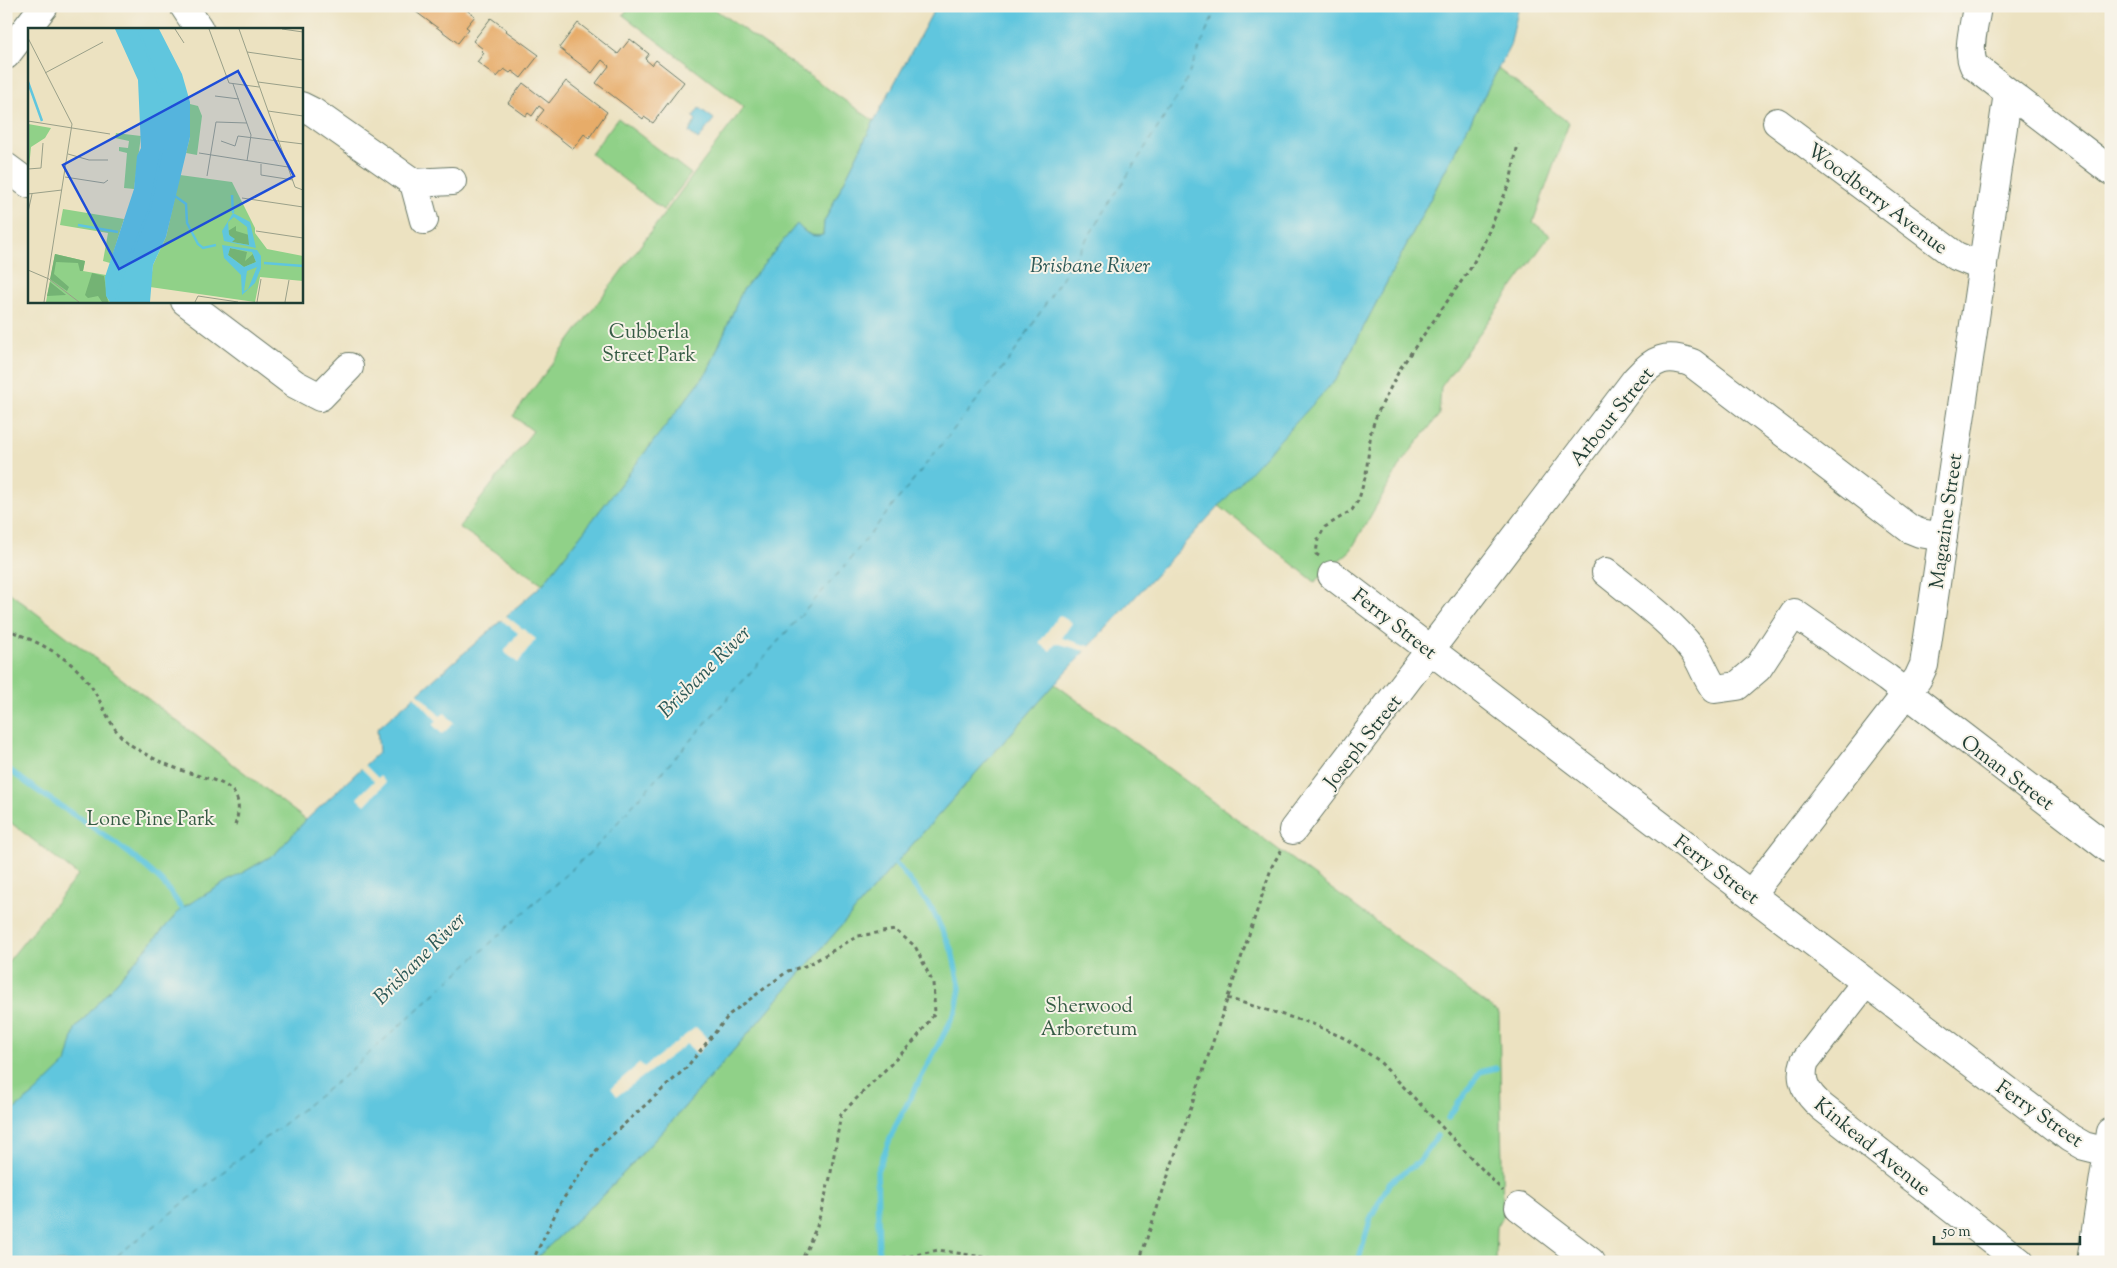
<svg xmlns="http://www.w3.org/2000/svg" width="2117" height="1268" viewBox="0 0 2117 1268" font-family="'Sorts Mill Goudy',serif">
<style>
.green{fill:#90d188;stroke:#58875e}
.water{fill:#60c6de;stroke:#408289}
.pier{fill:#ece2c1}
.lines{fill:none;stroke-linecap:round;stroke-linejoin:round}
.stream{stroke:#60c6de;stroke-width:5.5}
.ferry{stroke:#2c5856;stroke-width:1;stroke-dasharray:6 5;stroke-linecap:butt}
.building{fill:#e7ac69}
.minor-casing{stroke:#677765;stroke-width:30}
.path{stroke:#677765;stroke-width:3;stroke-dasharray:4 4;stroke-linecap:butt}
.minor{stroke:#fff;stroke-width:28}
.labels{text-anchor:middle;stroke-width:4;stroke-linejoin:round;paint-order:stroke}
.street-label{font-size:20px;fill:#1f3d34;stroke:#f7f3e8}
.park-label{font-size:20px;fill:#365b45;stroke:#f7f3e8}
.water-label{font-size:21px;font-style:italic;fill:#2c5856;stroke:#f7f3e8}
.inset-river{fill:none;stroke:#60c6de;stroke-width:2.5}
.inset-road{fill:none;stroke:#9aa089;stroke-width:1}
.view{fill:#1d4ed8;fill-opacity:0.15;stroke:#1d4ed8;stroke-width:2.5}
.inset-edge{fill:none;stroke:#1f3d34;stroke-width:2.5}
</style>
<rect width="100%" height="100%" fill="#f7f3e8"/>
<filter id="ink" filterUnits="userSpaceOnUse"><feTurbulence type="fractalNoise" baseFrequency=".02" numOctaves="2"/><feDisplacementMap in="SourceGraphic" scale="10" xChannelSelector="R" yChannelSelector="G"/><feConvolveMatrix kernelMatrix="1 2 1 2 8 2 1 2 1" color-interpolation-filters="sRGB"/></filter>
<filter id="wash" filterUnits="userSpaceOnUse"><feTurbulence type="fractalNoise" baseFrequency=".0096" numOctaves="4" result="noise"/><feDisplacementMap in="SourceGraphic" scale="20" xChannelSelector="R" yChannelSelector="G"/><feGaussianBlur stdDeviation="1.12" result="paint"/><feColorMatrix in="noise" values="0 0 0 0 0 0 0 0 0 0 0 0 0 0 0 0 0 1.4 0 .05"/><feComposite in="paint" operator="in"/></filter>
<g filter="url(#wash)">
<rect width="100%" height="100%" fill="#ece2c1"/>
<!-- green -->
<path class="green" d="M 630,6 L 710,6 L 874,121 L 824,222 L 823,235 C 810,238 805,232 797,224 L 742,291 L 708,371 L 543,584 L 459,527 L 533,431 L 513,416 L 744,107 L 623,15 Z
M 1498,69 L 1569,123 L 1533,222 L 1550,235 L 1441,387 L 1439,415 L 1401,463 L 1351,550 L 1315,582 L 1218,505 L 1337,378 Z
M 618,118 L 691,174 L 663,210 L 591,154 Z
M 6,590 L 306,820 L 275,854 L 182,908 L 75,1029 L 67,1063 L 34,1094 L 6,1116 L 6,964 L 78,875 L 6,819 Z
M 1055,684 L 1499,1013 L 1503,1216 L 1497,1227 L 1496,1262 L 532,1262 L 605,1193 L 674,1119 L 887,873 Z"/>
<!-- water -->
<path class="water" d="M 936,6 L 1519,6 L 1510,46 L 1337,378 L 1055,684 L 887,873 L 674,1119 L 605,1193 L 532,1262 L 6,1262 L 6,1116 L 34,1094 L 66,1063 L 75,1029 L 182,908 L 275,854 L 306,820 L 379,752 L 377,729 L 543,584 L 708,371 L 742,291 L 797,224 C 805,233 811,238 823,235 L 824,222 L 874,121 Z
M 699,108 L 714,119 L 698,140 L 689,132 L 696,120 L 693,117 Z"/>
<!-- pier -->
<path class="pier" d="M 505,615 L 536,639 L 518,663 L 504,652 L 518,633 L 500,619 Z
M 1059,615 L 1072,623 L 1062,638 L 1092,647 L 1088,652 L 1056,643 L 1050,651 L 1039,643 Z
M 417,692 L 440,716 L 445,713 L 454,723 L 442,734 L 433,725 L 437,721 L 413,695 Z
M 363,763 L 378,778 L 380,776 L 386,783 L 365,805 L 357,798 L 374,781 L 359,766 Z
M 696,1027 L 709,1040 L 697,1054 L 687,1044 L 617,1096 L 611,1088 L 640,1063 L 644,1067 Z"/>
<g class="lines">
<!-- stream -->
<path class="stream" d="M 6,767 C 56,808 115,835 161,881 C 169,889 175,899 182,908
M 1448,1118 L 1480,1072 L 1496,1068
M 879,1262 L 877,1171 L 895,1127 L 956,1011 L 960,988 L 952,951 L 932,909 L 891,857
M 1358,1262 L 1371,1217 L 1390,1182 L 1418,1163 L 1437,1136"/>
<!-- ferry -->
<path class="ferry" d="M 109,1262 L 343,1077 L 595,848 L 843,568 L 1013,355 L 1183,88 L 1217,6"/>
</g>
<g id="blocks">
<!-- building -->
<path class="building" d="M 408,6 L 467,6 L 465,9 L 475,16 L 466,27 L 469,29 L 458,43 Z
M 491,18 L 507,30 L 506,31 L 539,55 L 521,78 L 512,71 L 510,73 L 504,69 L 497,77 L 477,62 L 484,53 L 481,51 L 483,49 L 473,41 Z
M 578,23 L 618,54 L 630,39 L 649,54 L 645,59 L 652,65 L 656,60 L 684,82 L 653,123 L 644,117 L 643,119 L 596,83 L 609,66 L 602,60 L 592,73 L 559,48 Z
M 566,81 L 607,112 L 589,138 L 584,134 L 573,149 L 536,120 L 544,110 L 539,106 L 532,116 L 528,113 L 526,116 L 508,103 L 523,83 L 549,103 Z"/>
</g>
</g>
<g filter="url(#ink)">
<use href="#blocks" fill-opacity="0" stroke="#677765" stroke-width="1"/>
<g class="lines">
<defs>
<path id="minor" d="M 184,6 L 199,29
M 1977,6 C 1975,24 1966,50 1974,66 L 2111,171
M 6,55 L 44,6
M 301,106 L 313,112 L 414,183 L 452,181
M 1777,122 L 1956,256 L 1983,267
M 6,167 L 29,184
M 414,183 L 424,220
M 185,301 L 295,384 L 320,397 L 349,367
M 1606,572 C 1635,596 1669,619 1692,649 C 1702,661 1705,677 1715,689 L 1737,686 L 1758,668 L 1794,613 L 1887,678 L 2111,850
M 1332,575 L 2070,1138 L 2084,1146 L 2108,1152
M 1293,830 L 1636,379 C 1654,359 1666,353 1692,363 L 1910,529 L 1920,533 L 1943,537
M 1751,894 L 1906,694 L 1918,678 L 1924,665 L 2008,93
M 1866,982 L 1805,1061 C 1798,1081 1807,1094 1822,1107 L 2020,1262
M 1519,1207 L 1591,1262
M 2091,1262 L 2111,1132"/>
</defs>
<!-- minor casing -->
<use href="#minor" class="minor-casing"/>
<!-- path -->
<path class="path" d="M 1319,556 L 1316,554 L 1318,539 L 1325,527 L 1352,510 L 1359,499 L 1366,474 L 1371,431 L 1377,414 L 1401,367 L 1470,269 L 1483,245 L 1510,182 L 1518,144
M 6,629 C 36,641 69,656 88,682 C 105,704 109,732 134,747 C 148,756 162,763 178,769 C 210,782 252,779 234,828
M 1227,998 L 1313,1024 L 1346,1039 L 1378,1060 L 1503,1191
M 532,1262 L 561,1202 L 598,1148 L 686,1068 L 730,1014 L 788,971 L 808,965 L 858,936 L 895,930 L 915,946 L 933,983 L 935,1013 L 915,1040 L 841,1114 L 830,1178 L 817,1226 L 801,1262
M 870,1262 L 906,1257 L 938,1250 L 1015,1262
M 1139,1262 L 1272,866 L 1282,849"/>
<!-- minor -->
<use href="#minor" class="minor"/>
</g>
</g>
<g class="labels">
<!-- street labels -->
<g class="street-label">
<text transform="translate(1878 198) rotate(37)" y="7">Woodberry Avenue</text>
<text transform="translate(1611 416) rotate(-51)" y="7">Arbour Street</text>
<text transform="translate(1945 521) rotate(-82)" y="7">Magazine Street</text>
<text transform="translate(1395 623) rotate(38)" y="7">Ferry Street</text>
<text transform="translate(1362 741) rotate(-52)" y="7">Joseph Street</text>
<text transform="translate(2008 772) rotate(37)" y="7">Oman Street</text>
<text transform="translate(1717 869) rotate(37)" y="7">Ferry Street</text>
<text transform="translate(2040 1113) rotate(35)" y="7">Ferry Street</text>
<text transform="translate(1873 1146) rotate(39)" y="7">Kinkead Avenue</text>
</g>
<!-- park labels -->
<g class="park-label">
<text x="649" y="338">Cubberla<tspan x="649" dy="23">Street Park</tspan></text>
<text x="151" y="825">Lone Pine Park</text>
<text x="1089" y="1012">Sherwood<tspan x="1089" dy="23">Arboretum</tspan></text>
</g>
<!-- water labels -->
<g class="water-label">
<text x="1090" y="272">Brisbane River</text>
<text transform="translate(704 671) rotate(-45)" y="7">Brisbane River</text>
<text transform="translate(419 958) rotate(-45)" y="7">Brisbane River</text>
</g>
</g>
<!-- overview -->
<g transform="translate(28 28)">
<rect width="275" height="275" fill="#ece2c1"/>
<path d="M 162,76 L 170,78 L 174,88 L 169,127 L 158,125 L 162,109 ZM 0,96 L 23,100 L 17,110 L 3,119 L 1,140 ZM 88,105 L 113,108 L 106,161 L 96,160 L 99,125 L 91,123 L 91,119 L 100,120 L 101,113 L 87,110 ZM 152,147 L 204,154 L 227,200 L 227,205 L 239,221 L 275,228 L 275,253 L 232,249 L 227,274 L 122,259 L 125,237 L 138,209 ZM 35,181 L 96,191 L 82,235 L 75,233 L 80,205 L 32,197 ZM 27,226 L 57,233 L 55,243 L 78,247 L 78,268 L 82,274 L 18,274 Z" fill="#90d188"/>
<path d="M 208,198 L 208,203 L 221,207 L 221,217 L 204,214 L 200,203 ZM 202,220 L 219,224 L 217,233 L 225,226 L 228,234 L 216,239 L 200,227 ZM 27,226 L 57,233 L 55,243 L 52,243 L 50,235 L 28,234 L 26,246 L 41,259 L 39,263 L 22,251 ZM 64,245 L 76,248 L 80,274 L 74,274 L 70,268 L 60,270 L 57,267 ZM 22,254 L 37,266 L 38,267 L 19,268 Z" fill="#74b374"/>
<path d="M 87,1 L 131,1 L 154,46 L 162,74 L 162,109 L 138,209 L 125,237 L 122,274 L 82,274 L 78,268 L 77,249 L 106,161 L 109,128 L 113,120 L 110,52 ZM 205,185 L 222,194 L 228,220 L 196,213 L 194,203 ZM 206,189 L 219,199 L 221,217 L 204,214 L 207,211 L 201,207 L 200,194 ZM 194,217 L 229,222 L 233,228 L 233,240 L 227,255 L 214,267 L 213,247 L 196,230 ZM 202,220 L 224,224 L 228,234 L 216,239 L 200,227 ZM 229,239 L 220,261 L 216,263 L 219,243 Z" fill="#60c6de" fill-rule="evenodd"/>
<path class="inset-river" d="M 0,54 L 14,93M 204,167 L 205,185M 147,168 L 158,176 L 159,195 L 170,216 L 175,220 L 188,217M 50,197 L 90,204M 236,235 L 275,238M 88,274 L 95,246 L 122,180 L 134,121 L 134,64 L 110,1"/>
<path class="inset-road" d="M 147,1 L 156,15M 181,1 L 201,55 L 231,59M 211,1 L 267,159 L 275,162M 254,1 L 275,4M 0,10 L 44,96 L 16,274M 219,24 L 275,32M 17,45 L 75,14M 230,54 L 275,60M 205,56 L 223,107 L 219,133M 187,68 L 211,71M 240,83 L 275,88M 0,93 L 82,106M 193,113 L 207,118 L 210,108 L 275,116M 171,125 L 260,139M 40,126 L 61,132 L 80,132M 233,136 L 233,147 L 265,152M 0,141 L 13,140 L 15,115M 179,148 L 188,94 L 219,95M 37,149 L 76,155 L 80,152M 0,166 L 34,162M 214,170 L 275,179M 0,184 L 4,166M 228,203 L 275,210M 0,242 L 21,251 L 51,274M 167,274 L 170,268 L 210,274M 229,274 L 233,251M 257,274 L 261,252"/>
<path class="view" d="M 210,43 L 266,148 L 91,241 L 35,137 Z"/>
<rect width="275" height="275" class="inset-edge"/>
</g>
<!-- margin -->
<rect width="2117" height="1268" fill="none" stroke="#f7f3e8" stroke-width="25"/>
<!-- scale -->
<path d="M1934 1236v8h146v-8" fill="none" stroke="#1f3d34" stroke-width="2.5"/>
<text x="1942" y="1236" font-size="15" fill="#1f3d34" stroke="#f7f3e8" stroke-width="4" paint-order="stroke">50 m</text>
</svg>
